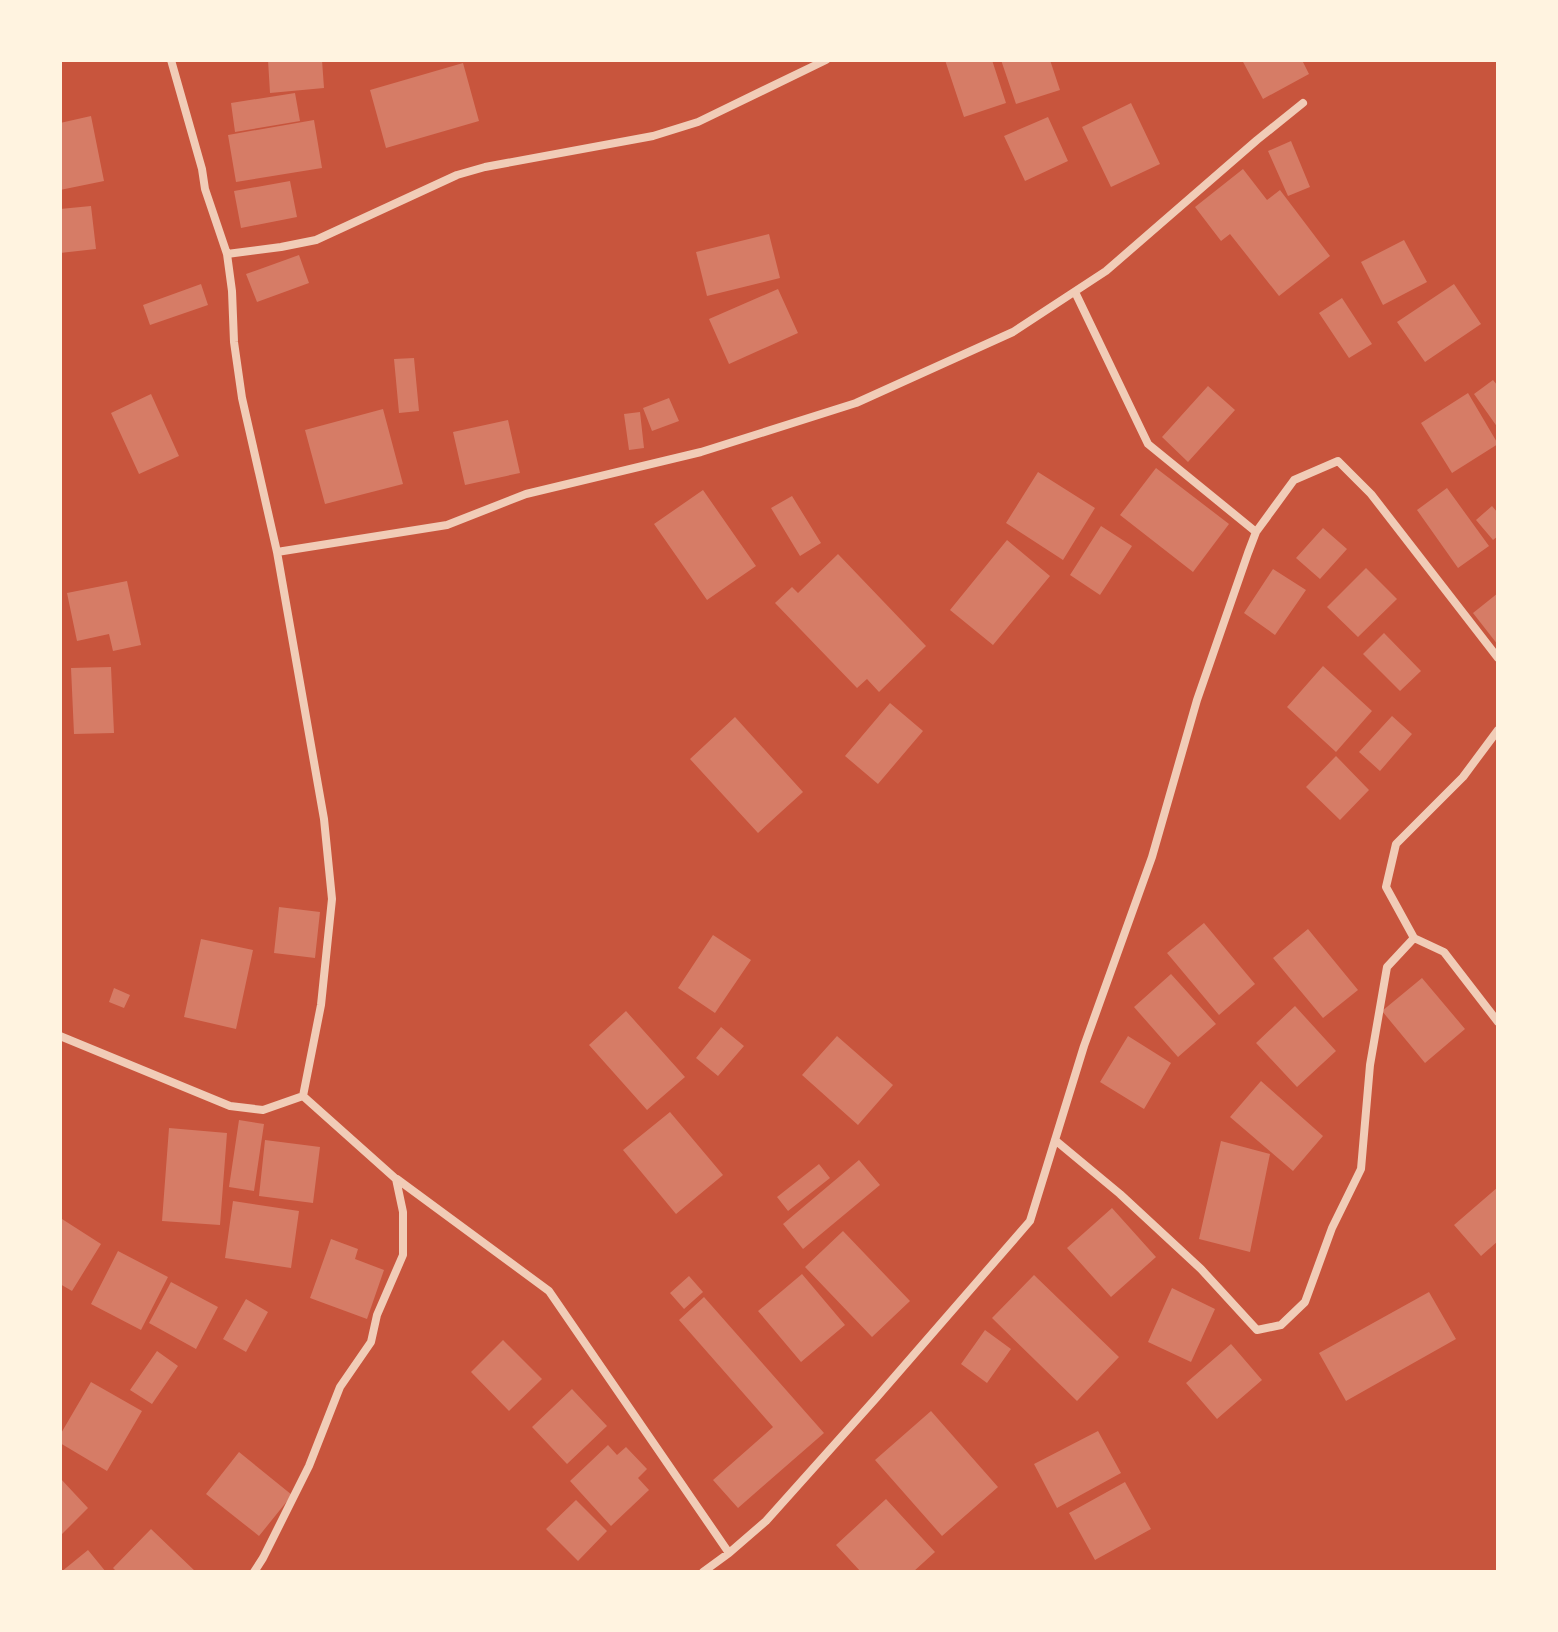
<svg xmlns="http://www.w3.org/2000/svg" width="1558" height="1632" viewBox="0 0 1558 1632" font-family="Inter,sans-serif">
<style>
.building{fill:#d67c66}
.lines{fill:none;stroke-linecap:round;stroke-linejoin:round}
.minor{stroke:#f1ccb7;stroke-width:8}
</style>
<rect width="100%" height="100%" fill="#c8553d"/>
<!-- building -->
<path class="building" d="M 268,60 L 322,60 L 324,88 L 270,93 Z
M 945,60 L 992,60 L 1006,103 L 964,117 Z
M 1001,60 L 1050,60 L 1060,90 L 1016,104 Z
M 1242,60 L 1302,60 L 1309,74 L 1263,99 Z
M 463,63 L 479,121 L 386,148 L 370,90 Z
M 295,93 L 300,121 L 235,132 L 231,103 Z
M 1131,103 L 1160,164 L 1111,187 L 1082,127 Z
M 91,116 L 104,181 L 60,190 L 60,123 Z
M 1048,117 L 1068,161 L 1025,181 L 1004,136 Z
M 314,120 L 322,168 L 236,182 L 228,135 Z
M 1291,141 L 1310,187 L 1288,196 L 1268,151 Z
M 1243,169 L 1267,200 L 1280,190 L 1330,256 L 1279,296 L 1230,234 L 1221,241 L 1195,207 Z
M 290,181 L 297,217 L 241,228 L 234,191 Z
M 91,206 L 96,249 L 60,253 L 60,209 Z
M 769,234 L 780,278 L 707,296 L 696,252 Z
M 1404,240 L 1427,282 L 1383,305 L 1361,262 Z
M 299,255 L 309,283 L 257,302 L 246,274 Z
M 201,284 L 208,305 L 150,325 L 143,305 Z
M 1454,284 L 1481,324 L 1425,362 L 1397,322 Z
M 778,289 L 798,333 L 729,364 L 709,319 Z
M 1342,298 L 1372,344 L 1349,358 L 1319,313 Z
M 414,358 L 419,411 L 399,413 L 394,359 Z
M 1493,380 L 1498,386 L 1498,428 L 1474,394 Z
M 1208,386 L 1235,410 L 1188,462 L 1162,437 Z
M 1468,393 L 1498,444 L 1452,473 L 1421,423 Z
M 151,394 L 179,456 L 139,474 L 111,413 Z
M 669,398 L 679,421 L 652,431 L 643,408 Z
M 383,409 L 403,484 L 325,504 L 305,430 Z
M 640,412 L 644,448 L 629,450 L 624,414 Z
M 508,420 L 520,473 L 465,485 L 453,432 Z
M 1156,468 L 1229,524 L 1193,572 L 1120,515 Z
M 1038,472 L 1095,508 L 1063,560 L 1006,523 Z
M 1447,488 L 1489,546 L 1458,568 L 1417,510 Z
M 703,490 L 756,566 L 707,600 L 654,524 Z
M 792,496 L 821,543 L 800,556 L 771,508 Z
M 1492,506 L 1498,513 L 1498,536 L 1493,540 L 1476,520 Z
M 1101,526 L 1132,546 L 1100,595 L 1070,575 Z
M 1323,528 L 1347,549 L 1320,579 L 1296,558 Z
M 1007,540 L 1050,576 L 993,645 L 950,610 Z
M 838,554 L 926,646 L 879,692 L 867,679 L 857,688 L 775,603 L 792,587 L 798,593 Z
M 1366,568 L 1397,599 L 1358,637 L 1327,607 Z
M 1273,569 L 1306,590 L 1275,635 L 1244,613 Z
M 127,581 L 141,645 L 113,651 L 109,634 L 77,641 L 67,593 Z
M 1498,593 L 1498,645 L 1473,613 Z
M 1384,633 L 1421,671 L 1400,691 L 1363,654 Z
M 1323,666 L 1372,711 L 1336,752 L 1287,707 Z
M 111,667 L 114,733 L 74,734 L 71,668 Z
M 890,703 L 923,731 L 878,784 L 845,756 Z
M 1392,716 L 1412,734 L 1380,771 L 1359,752 Z
M 735,717 L 803,792 L 758,833 L 690,759 Z
M 1336,756 L 1369,790 L 1340,820 L 1306,787 Z
M 279,907 L 320,912 L 315,958 L 274,953 Z
M 1204,923 L 1255,984 L 1219,1015 L 1167,953 Z
M 1308,929 L 1358,990 L 1323,1018 L 1273,958 Z
M 713,935 L 751,960 L 715,1013 L 678,988 Z
M 201,939 L 253,950 L 236,1029 L 184,1017 Z
M 1171,974 L 1216,1024 L 1178,1057 L 1134,1007 Z
M 1422,978 L 1465,1029 L 1425,1063 L 1382,1011 Z
M 114,988 L 130,995 L 124,1008 L 109,1002 Z
M 1295,1006 L 1336,1051 L 1297,1087 L 1256,1043 Z
M 626,1011 L 685,1077 L 647,1110 L 589,1045 Z
M 721,1027 L 744,1046 L 718,1076 L 696,1058 Z
M 837,1036 L 893,1085 L 858,1125 L 802,1075 Z
M 1128,1036 L 1171,1063 L 1144,1109 L 1100,1082 Z
M 1261,1081 L 1323,1136 L 1293,1171 L 1230,1117 Z
M 670,1112 L 723,1175 L 676,1214 L 623,1150 Z
M 239,1120 L 264,1124 L 254,1191 L 229,1187 Z
M 169,1128 L 227,1133 L 220,1225 L 162,1221 Z
M 265,1140 L 320,1147 L 313,1203 L 259,1196 Z
M 1221,1141 L 1270,1154 L 1250,1252 L 1199,1239 Z
M 859,1160 L 880,1185 L 803,1249 L 783,1224 Z
M 819,1164 L 830,1178 L 788,1211 L 777,1197 Z
M 1498,1187 L 1498,1241 L 1481,1256 L 1454,1225 Z
M 233,1201 L 299,1211 L 291,1268 L 225,1258 Z
M 1112,1208 L 1156,1257 L 1111,1297 L 1067,1248 Z
M 62,1219 L 101,1244 L 72,1291 L 60,1284 L 60,1221 Z
M 843,1231 L 910,1301 L 872,1337 L 805,1267 Z
M 331,1239 L 358,1249 L 355,1259 L 384,1270 L 367,1319 L 310,1298 Z
M 118,1251 L 168,1277 L 141,1330 L 91,1304 Z
M 802,1274 L 845,1325 L 801,1362 L 758,1311 Z
M 1034,1275 L 1119,1357 L 1077,1401 L 992,1318 Z
M 689,1276 L 703,1292 L 684,1309 L 670,1293 Z
M 171,1282 L 218,1307 L 196,1349 L 149,1323 Z
M 1172,1288 L 1215,1309 L 1191,1362 L 1148,1342 Z
M 1429,1292 L 1456,1339 L 1346,1401 L 1319,1353 Z
M 704,1297 L 824,1433 L 738,1508 L 713,1480 L 773,1427 L 679,1320 Z
M 246,1299 L 268,1312 L 246,1352 L 223,1339 Z
M 985,1330 L 1011,1349 L 987,1383 L 961,1364 Z
M 503,1340 L 542,1379 L 509,1411 L 471,1372 Z
M 1231,1344 L 1262,1380 L 1217,1419 L 1186,1383 Z
M 157,1351 L 178,1366 L 152,1404 L 130,1390 Z
M 91,1382 L 142,1411 L 107,1471 L 60,1443 L 60,1435 Z
M 572,1389 L 607,1426 L 567,1464 L 532,1427 Z
M 931,1411 L 998,1487 L 942,1536 L 875,1460 Z
M 1098,1431 L 1121,1473 L 1057,1508 L 1034,1464 Z
M 608,1445 L 617,1455 L 626,1447 L 647,1469 L 638,1478 L 649,1490 L 611,1526 L 570,1481 Z
M 239,1452 L 292,1495 L 259,1536 L 206,1494 Z
M 60,1478 L 88,1508 L 60,1536 Z
M 1125,1482 L 1151,1529 L 1095,1560 L 1069,1513 Z
M 886,1499 L 935,1552 L 913,1572 L 861,1572 L 836,1545 Z
M 576,1500 L 607,1531 L 578,1561 L 546,1529 Z
M 151,1529 L 196,1572 L 117,1572 L 113,1568 Z
M 88,1550 L 106,1572 L 61,1572 Z"/>
<g class="lines">
<!-- minor -->
<path class="minor" d="M 171,60 L 202,169 L 205,189 L 227,254 L 232,291 L 234,342 L 242,398 L 277,552 L 324,819 L 332,899 L 321,1005 L 303,1096
M 227,254 L 281,247 L 316,240 L 457,175 L 485,167 L 653,136 L 698,122 L 826,60
M 1075,292 L 1148,444 L 1256,532
M 277,552 L 447,525 L 526,494 L 701,452 L 856,403 L 1013,332 L 1106,271 L 1257,140 L 1303,103
M 1414,938 L 1386,887 L 1396,844 L 1463,777 L 1498,730
M 60,1036 L 230,1106 L 263,1110 L 303,1096
M 1055,1140 L 1120,1194 L 1201,1269 L 1257,1330 L 1281,1325 L 1305,1302 L 1332,1228 L 1361,1169 L 1370,1065 L 1387,967 L 1414,938 L 1444,952 L 1498,1022
M 397,1179 L 549,1291 L 729,1553
M 254,1572 L 263,1558 L 309,1466 L 340,1387 L 371,1342 L 377,1315 L 403,1255 L 403,1212 L 396,1179 L 303,1096
M 703,1572 L 729,1553 L 766,1521 L 877,1397 L 1030,1221 L 1084,1046 L 1152,857 L 1197,700 L 1248,553 L 1256,532 L 1294,480 L 1338,461 L 1371,494 L 1498,658"/>
</g>
<!-- border -->
<rect width="1558" height="1632" fill="none" stroke="#fff3e0" stroke-width="124"/>
</svg>
